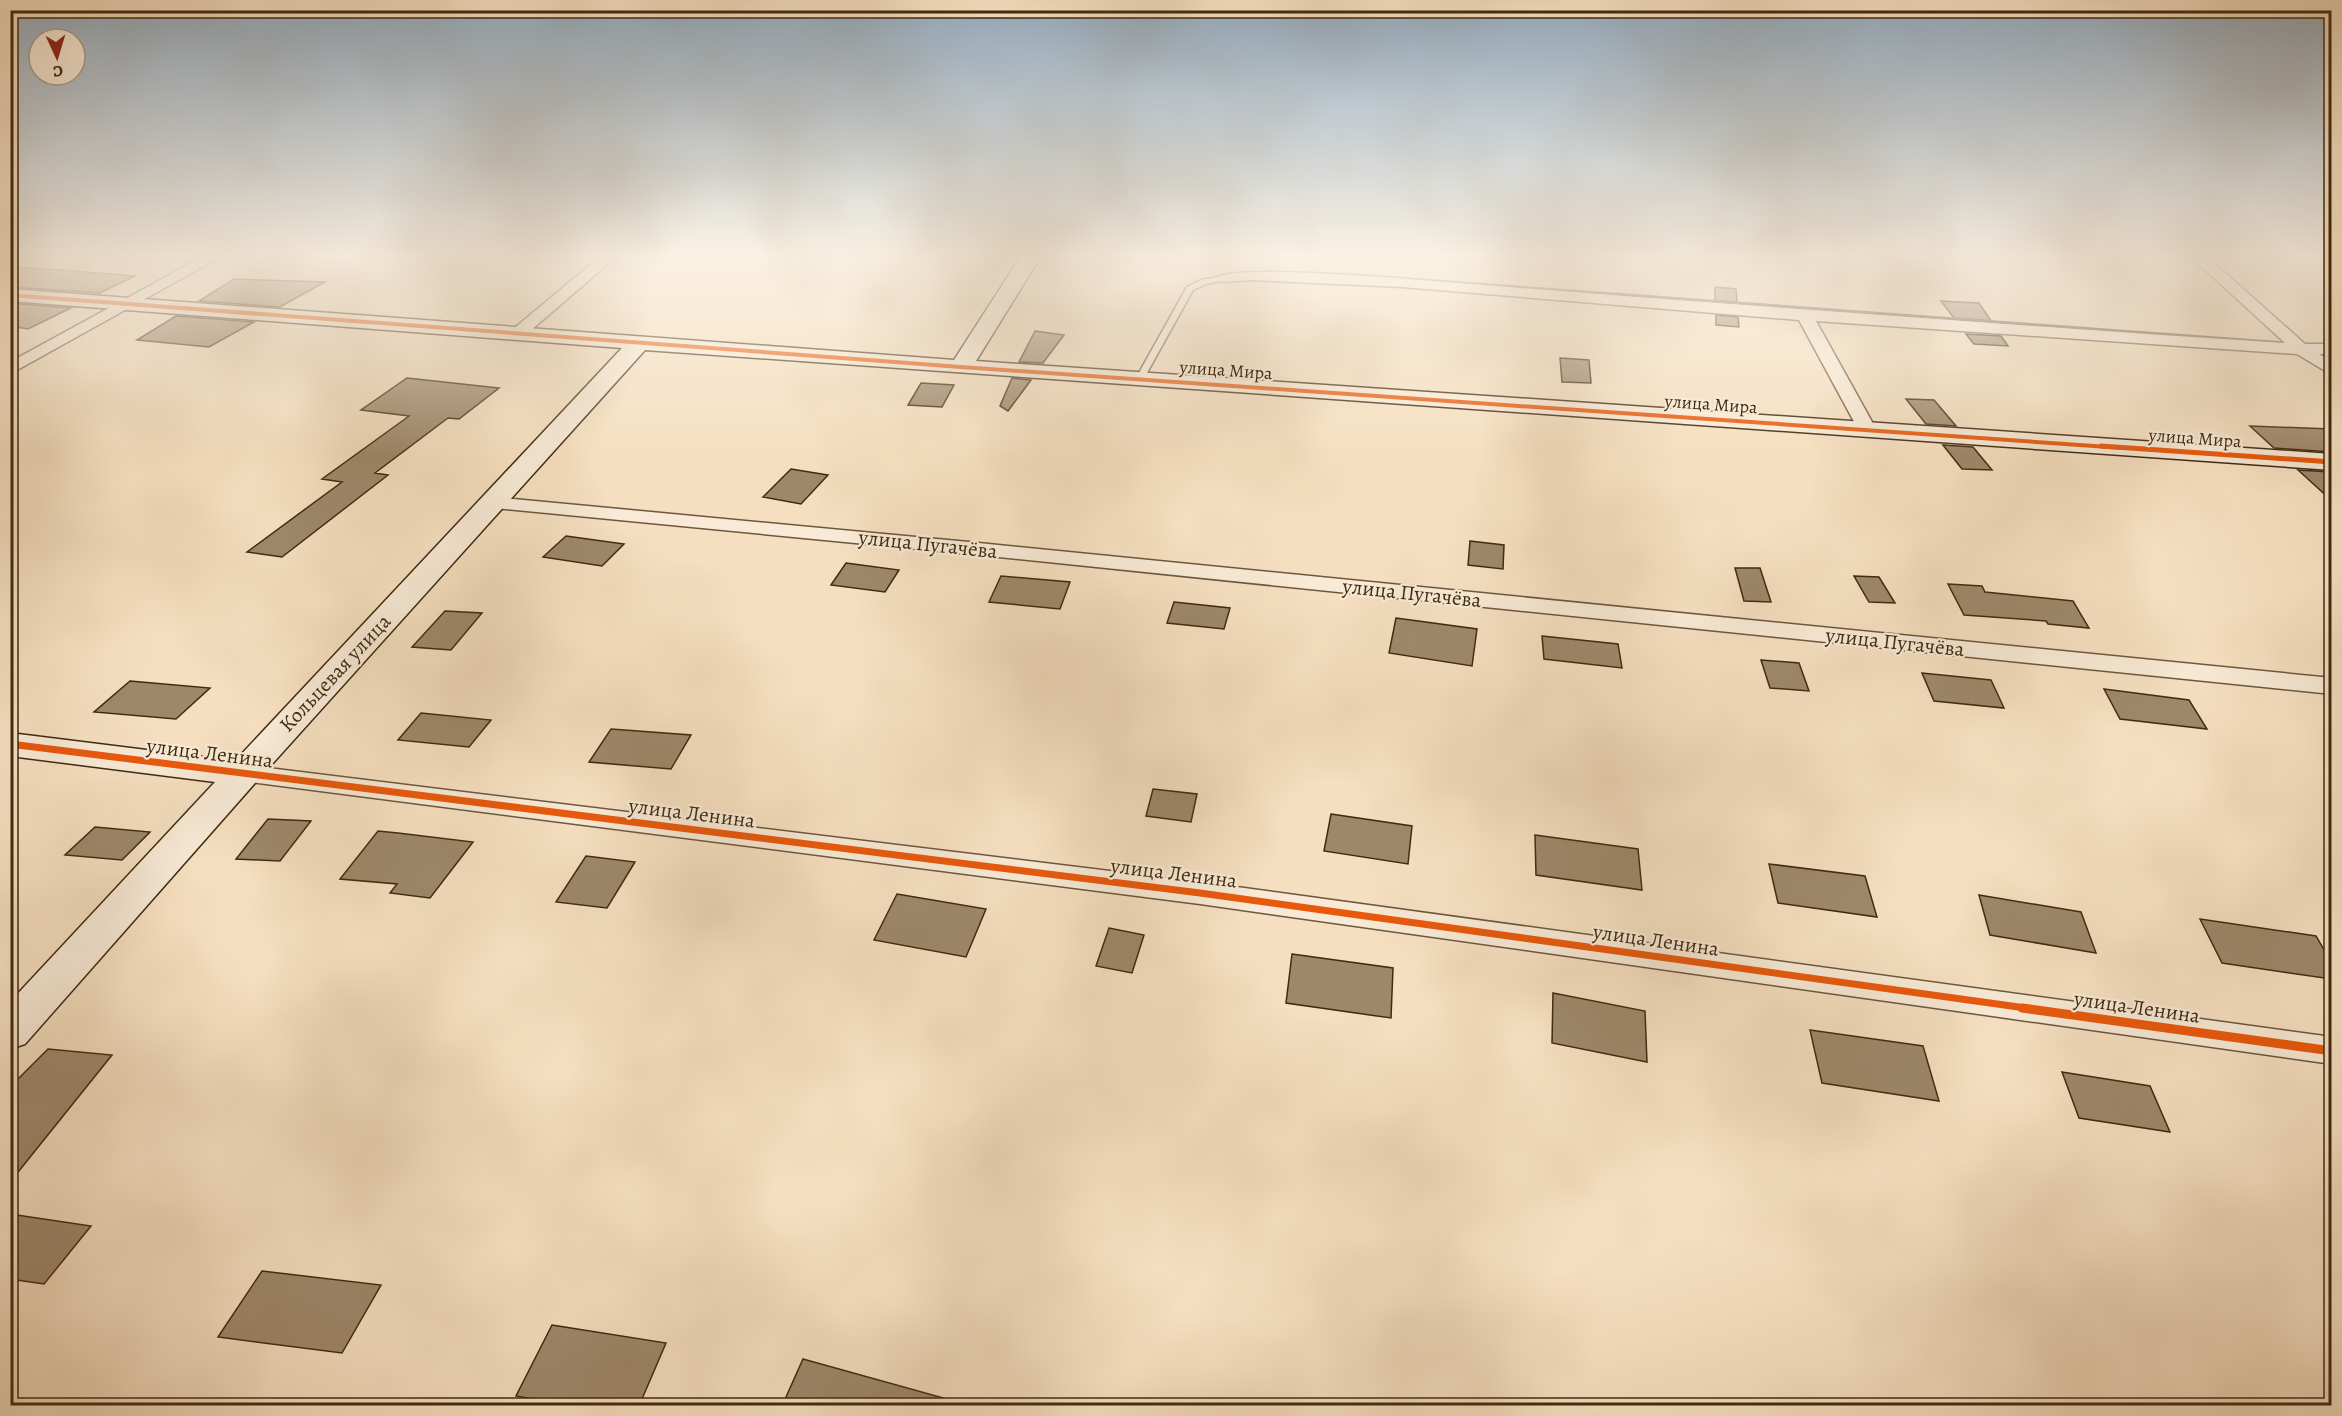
<svg xmlns="http://www.w3.org/2000/svg" width="2342" height="1416" viewBox="0 0 2342 1416" font-family="Alegreya,serif">
<style>
.building{fill:#9e886c;stroke:#402a11;stroke-width:1.5}
.lines{fill:none;stroke-linecap:round;stroke-linejoin:round}
.lane-casing{stroke:#6d573d;stroke-width:3}
.street-casing{stroke:#6d573d;stroke-width:3}
.secondary-casing{stroke:#402a11;stroke-width:3}
.lane{fill:#f8ead6;fill-rule:evenodd}
.street{fill:#f8ead6;fill-rule:evenodd}
.secondary{fill:#f8ead6;fill-rule:evenodd}
.cycleway-far3-casing{stroke:#f8ead6;stroke-width:6}
.cycleway-far2-casing{stroke:#f8ead6;stroke-width:8}
.cycleway-far1-casing{stroke:#f8ead6;stroke-width:10}
.cycleway-casing{stroke:#f8ead6;stroke-width:13}
.cycleway-far3{stroke:#e8590c;stroke-width:4}
.cycleway-far2{stroke:#e8590c;stroke-width:5}
.cycleway-far1{stroke:#e8590c;stroke-width:7}
.cycleway{stroke:#e8590c;stroke-width:9}
.labels{text-anchor:middle;stroke-width:4.5;stroke-linejoin:round;paint-order:stroke}
.far-street-label{font-size:18px;fill:#402a11;stroke:#f8ead6}
.street-label{font-size:21px;fill:#402a11;stroke:#f8ead6}
</style>
<rect width="100%" height="100%" fill="#f5dfc0"/>
<filter id="stains"><feTurbulence type="fractalNoise" baseFrequency=".00333" numOctaves="4"/><feColorMatrix values="0 0 0 0 .2 0 0 0 0 .09 0 0 0 0 .02 0 0 0 .5 -.17"/></filter>
<radialGradient id="worn" r=".72"><stop offset=".6" stop-color="#630" stop-opacity="0"/><stop offset="1" stop-color="#630" stop-opacity=".3"/></radialGradient>
<!-- building -->
<path class="building" d="M 10,267 L 60,270 L 135,276 L 100,293 L 10,287 Z
M 234,279 L 325,282 L 280,307 L 199,301 Z
M 1715,287 L 1736,289 L 1737,302 L 1715,301 Z
M 1941,301 L 1979,303 L 1991,321 L 1954,318 Z
M 10,303 L 71,308 L 28,329 L 10,326 Z
M 1716,315 L 1738,317 L 1739,327 L 1716,325 Z
M 176,316 L 254,322 L 209,347 L 137,340 Z
M 1035,331 L 1064,335 L 1043,363 L 1019,362 Z
M 1966,334 L 2001,336 L 2008,346 L 1974,344 Z
M 1560,358 L 1589,360 L 1591,383 L 1562,382 Z
M 407,378 L 499,388 L 459,419 L 448,418 L 375,473 L 388,475 L 282,557 L 247,552 L 342,482 L 322,479 L 409,416 L 361,410 Z
M 1012,378 L 1031,380 L 1008,411 L 1000,406 Z
M 921,383 L 954,385 L 942,407 L 908,405 Z
M 1906,399 L 1934,400 L 1956,426 L 1926,424 Z
M 2250,426 L 2331,429 L 2331,452 L 2274,448 Z
M 1943,445 L 1973,447 L 1992,470 L 1962,469 Z
M 791,469 L 828,475 L 801,504 L 763,497 Z
M 2298,470 L 2331,472 L 2331,500 Z
M 566,536 L 624,544 L 602,566 L 543,557 Z
M 1470,541 L 1504,545 L 1503,569 L 1468,565 Z
M 846,563 L 899,570 L 885,592 L 831,585 Z
M 1735,568 L 1760,568 L 1771,602 L 1744,601 Z
M 1001,576 L 1070,582 L 1060,609 L 989,602 Z
M 1854,576 L 1879,577 L 1895,603 L 1869,602 Z
M 1948,584 L 1982,586 L 1985,592 L 2073,601 L 2089,628 L 2048,624 L 2046,621 L 1964,615 Z
M 1174,602 L 1230,608 L 1224,629 L 1167,623 Z
M 445,611 L 482,613 L 451,650 L 412,647 Z
M 1396,618 L 1477,629 L 1472,666 L 1389,653 Z
M 1542,636 L 1618,644 L 1622,668 L 1544,659 Z
M 1761,660 L 1799,663 L 1809,691 L 1770,688 Z
M 1922,673 L 1991,680 L 2004,708 L 1934,701 Z
M 130,681 L 210,688 L 176,719 L 94,712 Z
M 2104,689 L 2189,700 L 2207,729 L 2120,719 Z
M 421,713 L 491,720 L 469,747 L 398,740 Z
M 611,729 L 691,735 L 671,769 L 589,762 Z
M 1153,789 L 1197,794 L 1191,822 L 1146,816 Z
M 1331,814 L 1412,826 L 1408,864 L 1324,851 Z
M 268,819 L 311,821 L 280,861 L 236,859 Z
M 95,827 L 150,832 L 122,860 L 65,855 Z
M 378,831 L 398,833 L 473,842 L 430,898 L 390,893 L 397,884 L 340,879 Z
M 1535,835 L 1638,849 L 1642,890 L 1536,875 Z
M 586,856 L 635,862 L 607,908 L 556,902 Z
M 1769,864 L 1865,876 L 1877,917 L 1778,903 Z
M 897,894 L 986,909 L 966,957 L 874,940 Z
M 1979,895 L 2081,912 L 2096,953 L 1990,935 Z
M 2200,919 L 2316,936 L 2331,962 L 2331,979 L 2222,963 Z
M 1109,928 L 1144,935 L 1132,973 L 1096,966 Z
M 1292,954 L 1393,968 L 1391,1018 L 1286,1003 Z
M 1553,993 L 1645,1011 L 1647,1062 L 1552,1043 Z
M 1810,1030 L 1923,1046 L 1939,1101 L 1822,1083 Z
M 48,1049 L 112,1055 L 10,1182 L 10,1087 Z
M 2062,1072 L 2150,1086 L 2170,1132 L 2079,1118 Z
M 10,1214 L 91,1226 L 44,1284 L 10,1279 Z
M 262,1271 L 381,1285 L 342,1353 L 218,1337 Z
M 552,1325 L 666,1343 L 639,1406 L 571,1406 L 516,1396 Z
M 803,1359 L 947,1399 L 946,1406 L 782,1406 Z"/>
<g class="lines">
<defs>
<path id="lane" d="M 1224,276 L 1227,276 L 1227,280 L 1206,284 L 1193,290 L 1143,380 L 1136,382 L 1135,380 L 1187,287 L 1201,280 Z"/>
<path id="street" d="M 204,256 L 222,256 L 10,374 L 10,362 Z
M 601,256 L 617,256 L 523,337 L 511,337 L 509,334 L 511,331 Z
M 2190,256 L 2206,256 L 2305,344 L 2332,344 L 2332,354 L 2319,354 L 2332,362 L 2332,375 L 2297,354 L 1816,321 L 1876,429 L 1873,433 L 1861,433 L 1858,429 L 1799,320 L 1402,287 L 1251,280 L 1224,282 L 1217,278 C 1230,265 1381,277 1409,279 C 1701,303 1993,324 2285,343 Z
M 492,497 L 969,542 L 2332,678 L 2332,694 L 969,554 L 485,507 L 482,503 L 485,499 Z
M 243,765 L 1200,882 L 2332,1037 L 2332,1064 L 1200,904 L 234,780 L 230,774 L 234,768 Z"/>
<path id="secondary" d="M 1021,256 L 1041,256 L 976,361 L 2332,454 L 2332,470 L 645,350 L 255,783 L 25,1044 L 10,1049 L 10,1002 L 215,782 L 10,756 L 10,733 L 235,761 L 622,348 L 10,301 L 10,289 L 954,360 Z"/>
</defs>
<!-- lane casing -->
<use href="#lane" class="lane-casing"/>
<!-- street casing -->
<use href="#street" class="street-casing"/>
<!-- secondary casing -->
<use href="#secondary" class="secondary-casing"/>
<!-- lane -->
<use href="#lane" class="lane"/>
<!-- street -->
<use href="#street" class="street"/>
<!-- secondary -->
<use href="#secondary" class="secondary"/>
<defs>
<path id="cycleway-far3" d="M 10,295 L 961,367 L 2123,448"/>
<path id="cycleway-far2" d="M 2101,446 L 2332,462"/>
<path id="cycleway-far1" d="M 10,744 L 1200,893 L 2033,1009"/>
<path id="cycleway" d="M 2022,1008 L 2332,1051"/>
</defs>
<!-- cycleway-far3 casing -->
<use href="#cycleway-far3" class="cycleway-far3-casing"/>
<!-- cycleway-far2 casing -->
<use href="#cycleway-far2" class="cycleway-far2-casing"/>
<!-- cycleway-far1 casing -->
<use href="#cycleway-far1" class="cycleway-far1-casing"/>
<!-- cycleway casing -->
<use href="#cycleway" class="cycleway-casing"/>
<!-- cycleway-far3 -->
<use href="#cycleway-far3" class="cycleway-far3"/>
<!-- cycleway-far2 -->
<use href="#cycleway-far2" class="cycleway-far2"/>
<!-- cycleway-far1 -->
<use href="#cycleway-far1" class="cycleway-far1"/>
<!-- cycleway -->
<use href="#cycleway" class="cycleway"/>
</g>
<!-- sky -->
<linearGradient id="sky" x2="0" y2="1"><stop stop-color="#94acc0"/><stop offset="0.56" stop-color="#faf1e3"/><stop offset="1" stop-color="#faf1e3" stop-opacity="0"/></linearGradient>
<rect width="2342" height="455" fill="url(#sky)"/>
<g class="labels">
<!-- far-street labels -->
<g class="far-street-label">
<text transform="translate(1226 370) rotate(4)" y="6">улица Мира</text>
<text transform="translate(1711 404) rotate(4)" y="6">улица Мира</text>
<text transform="translate(2195 438) rotate(4)" y="6">улица Мира</text>
</g>
<!-- street labels -->
<g class="street-label">
<text transform="translate(928 544) rotate(6)" y="7">улица Пугачёва</text>
<text transform="translate(1412 593) rotate(6)" y="7">улица Пугачёва</text>
<text transform="translate(1895 642) rotate(6)" y="7">улица Пугачёва</text>
<text transform="translate(335 673) rotate(-47)" y="7">Кольцевая улица</text>
<text transform="translate(210 753) rotate(7)" y="7">улица Ленина</text>
<text transform="translate(692 813) rotate(7)" y="7">улица Ленина</text>
<text transform="translate(1174 873) rotate(7)" y="7">улица Ленина</text>
<text transform="translate(1656 940) rotate(8)" y="7">улица Ленина</text>
<text transform="translate(2137 1007) rotate(8)" y="7">улица Ленина</text>
</g>
</g>
<!-- margin -->
<rect width="2342" height="1416" fill="none" stroke="#f5dfc0" stroke-width="36"/>
<rect x="12" y="12" width="2318" height="1392" fill="none" stroke="#402a11" stroke-width="3"/>
<rect x="18" y="18" width="2306" height="1380" fill="none" stroke="#402a11" stroke-width="1.5"/>
<!-- north arrow -->
<g transform="translate(57 57) rotate(176)"><circle r="28" fill="#f8ead6" stroke="#ae9d87" stroke-width="1.5"/>
<path d="M0-4.5L10 22L0 15L-10 22Z" fill="#8f2418"/>
<text y="-9" font-size="16" font-weight="bold" text-anchor="middle" fill="#402a11">С</text>
</g>
<rect width="100%" height="100%" filter="url(#stains)"/>
<rect width="100%" height="100%" fill="url(#worn)"/>
</svg>
